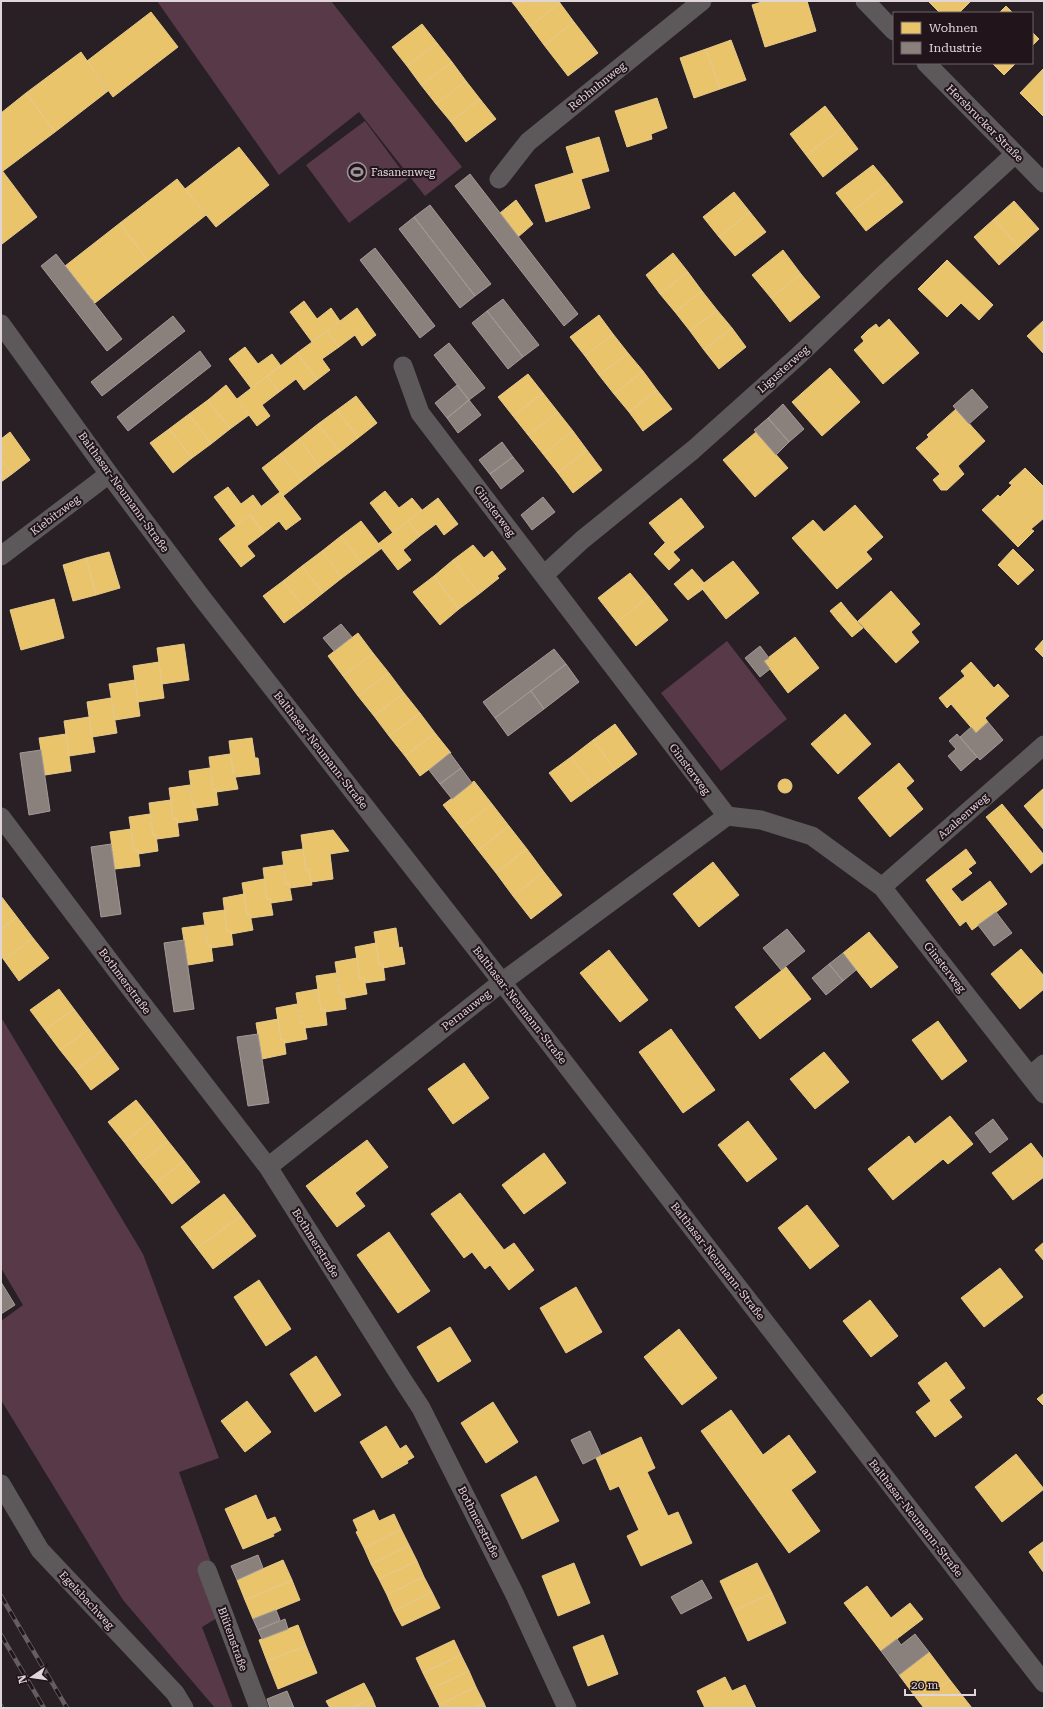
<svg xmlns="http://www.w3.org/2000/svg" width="1045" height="1709" viewBox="0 0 1045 1709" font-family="'Roboto Serif',serif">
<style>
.green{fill:#573947}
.homes{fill:#e9c46a;stroke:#e6c98c}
.industry{fill:#8a817c;stroke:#a49a98}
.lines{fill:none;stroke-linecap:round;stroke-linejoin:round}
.street{stroke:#5d585a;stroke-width:19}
.rail-casing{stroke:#645e60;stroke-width:4.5}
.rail{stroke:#21141a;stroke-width:3;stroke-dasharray:9;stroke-linecap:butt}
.labels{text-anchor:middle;stroke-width:4;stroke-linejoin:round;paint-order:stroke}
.street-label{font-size:11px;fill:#e0d6da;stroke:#21141a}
.poi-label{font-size:11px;fill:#e0d6da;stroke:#21141a;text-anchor:start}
</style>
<rect width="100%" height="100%" fill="#282024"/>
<!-- green -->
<path class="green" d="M 157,1 L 331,1 L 462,167 L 425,196 L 359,112 L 279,175 Z
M 365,121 L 408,179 L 349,223 L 306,165 Z
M 727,641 L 787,719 L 721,771 L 661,693 Z
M 1,1017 L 143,1254 L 219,1458 L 179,1472 L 213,1568 L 217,1618 L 202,1627 L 233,1708 L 215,1708 L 123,1600 L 1,1400 L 1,1321 L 23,1305 L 1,1268 Z"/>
<!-- homes -->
<path class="homes" d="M 511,1 L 524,1 L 516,7 Z
M 524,1 L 559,1 L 560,3 L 530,26 L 516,7 Z
M 765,1 L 807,1 L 816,31 L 765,47 L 752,5 Z
M 928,1 L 971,1 L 959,13 L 940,13 Z
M 560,3 L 574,22 L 544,45 L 530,26 Z
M 1006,6 L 1013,13 L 999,13 Z
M 151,12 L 178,47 L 113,97 L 87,61 Z
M 574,22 L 598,53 L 568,76 L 544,45 Z
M 422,24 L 437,43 L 407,66 L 392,47 Z
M 1032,32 L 1039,39 L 1032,46 Z
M 731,40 L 746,80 L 720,89 L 706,49 Z
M 437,43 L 452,62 L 421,85 L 407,66 Z
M 706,49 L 720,89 L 694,98 L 680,58 Z
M 81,52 L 108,91 L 55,132 L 26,93 Z
M 452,62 L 466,81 L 436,104 L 421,85 Z
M 992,63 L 1016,63 L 1004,75 Z
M 1044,68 L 1044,117 L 1020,93 Z
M 466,81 L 480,99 L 451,122 L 436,104 Z
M 26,93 L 55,132 L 3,171 L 1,169 L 1,113 Z
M 657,98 L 667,128 L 651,134 L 652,139 L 627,147 L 615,111 Z
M 480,99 L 496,119 L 466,142 L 451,122 Z
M 825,106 L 842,128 L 806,155 L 790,134 Z
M 842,128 L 858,149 L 823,177 L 806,155 Z
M 599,137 L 609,171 L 581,179 L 590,208 L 546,222 L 535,185 L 574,173 L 566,147 Z
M 239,147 L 269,185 L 216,227 L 185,189 Z
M 873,165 L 888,183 L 851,212 L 836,193 Z
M 1,169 L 37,217 L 2,244 L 1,243 Z
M 177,179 L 206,215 L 148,261 L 120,223 Z
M 888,183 L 903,202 L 866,231 L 851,212 Z
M 734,192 L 750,212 L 719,237 L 703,217 Z
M 516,200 L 533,224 L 518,237 L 500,213 Z
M 1014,201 L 1039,229 L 1019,247 L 994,219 Z
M 750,212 L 766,232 L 735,256 L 719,237 Z
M 994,219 L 1019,247 L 999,265 L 974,237 Z
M 120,223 L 148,261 L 95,303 L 65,266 Z
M 783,250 L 801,274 L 771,298 L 752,275 Z
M 673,253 L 688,272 L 660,294 L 646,275 Z
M 947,260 L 993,305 L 979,320 L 961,303 L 947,317 L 918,289 Z
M 688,272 L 702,291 L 675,312 L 660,294 Z
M 801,274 L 820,297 L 790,322 L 771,298 Z
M 702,291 L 717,310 L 690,331 L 675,312 Z
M 304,301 L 317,319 L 331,308 L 340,321 L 312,342 L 290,312 Z
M 357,308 L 376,335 L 362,346 L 355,335 L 339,347 L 327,331 Z
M 717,310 L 732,328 L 704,350 L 690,331 Z
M 599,315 L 613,334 L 585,356 L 570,337 Z
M 889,319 L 919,353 L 883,384 L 854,350 L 864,341 L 861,337 L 868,330 L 876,324 L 879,328 Z
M 1044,320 L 1044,354 L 1027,336 Z
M 732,328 L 746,347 L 719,369 L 704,350 Z
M 327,331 L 339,347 L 322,359 L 330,370 L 317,380 L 297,353 Z
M 613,334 L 628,353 L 599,375 L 585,356 Z
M 245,347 L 258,364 L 272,354 L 281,366 L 251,388 L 229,359 Z
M 297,353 L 317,380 L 304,390 L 296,379 L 279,392 L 267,376 Z
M 628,353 L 643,371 L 614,394 L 599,375 Z
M 830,368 L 860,402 L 822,436 L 792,402 Z
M 643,371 L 657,390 L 629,412 L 614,394 Z
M 528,374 L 543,393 L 513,416 L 498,397 Z
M 267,376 L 279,392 L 262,405 L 270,416 L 257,426 L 237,399 Z
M 226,385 L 249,415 L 230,429 L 208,400 Z
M 657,390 L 672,409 L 643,431 L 629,412 Z
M 543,393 L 558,412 L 528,435 L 513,416 Z
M 356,396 L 377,423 L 358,438 L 337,410 Z
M 208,400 L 230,429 L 211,444 L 189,414 Z
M 956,409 L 985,441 L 958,466 L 964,474 L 947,490 L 941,490 L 933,480 L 940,474 L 916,448 L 929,437 L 927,435 Z
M 337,410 L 358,438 L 340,452 L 318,424 Z
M 558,412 L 573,431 L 543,454 L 528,435 Z
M 189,414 L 211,444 L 192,458 L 169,429 Z
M 318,424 L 340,452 L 320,467 L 299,439 Z
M 169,429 L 192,458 L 173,473 L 150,443 Z
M 573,431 L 587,450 L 558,473 L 543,454 Z
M 10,432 L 30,460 L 12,474 L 1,460 L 1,439 Z
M 756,432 L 788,468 L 755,497 L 723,460 Z
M 299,439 L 320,467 L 302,481 L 280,454 Z
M 587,450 L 602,470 L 573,493 L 558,473 Z
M 280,454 L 302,481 L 283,496 L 262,468 Z
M 1,460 L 12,474 L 1,482 Z
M 1025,468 L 1044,487 L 1044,518 L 1031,529 L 1034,531 L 1018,547 L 982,510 L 998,495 L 1000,497 L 1012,485 L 1009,483 Z
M 228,487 L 241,504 L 253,495 L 261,506 L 236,526 L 214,497 Z
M 385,491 L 399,508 L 412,498 L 422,510 L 393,533 L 370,503 Z
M 280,492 L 301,519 L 286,530 L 279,521 L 264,533 L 250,515 Z
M 438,498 L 458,524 L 444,535 L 436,524 L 420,536 L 408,521 Z
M 681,498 L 704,527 L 673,552 L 649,523 Z
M 855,505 L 883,537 L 866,552 L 872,559 L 837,589 L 792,538 L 813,520 L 824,532 Z
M 250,515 L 264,533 L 247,546 L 255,556 L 241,567 L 219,539 Z
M 361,521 L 382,548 L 362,563 L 341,536 Z
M 408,521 L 420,536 L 403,550 L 411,560 L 398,570 L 378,544 Z
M 341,536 L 362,563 L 342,578 L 322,551 Z
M 665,543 L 680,560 L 669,570 L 654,554 Z
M 473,545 L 484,558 L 492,551 L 506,569 L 497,576 L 499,578 L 479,594 L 453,560 Z
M 1013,549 L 1034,570 L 1018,585 L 998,565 Z
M 322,551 L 342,578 L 323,593 L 302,566 Z
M 109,552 L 120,588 L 96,595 L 86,558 Z
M 86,558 L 96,595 L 73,601 L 63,565 Z
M 453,560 L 479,594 L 459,609 L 434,576 Z
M 733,561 L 759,593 L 726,619 L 700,586 Z
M 302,566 L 323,593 L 304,608 L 283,581 Z
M 692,569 L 704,583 L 700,586 L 703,589 L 688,600 L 674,584 Z
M 630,573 L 649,596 L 617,622 L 598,598 Z
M 434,576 L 459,609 L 440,625 L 413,592 Z
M 283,581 L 304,608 L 284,623 L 263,596 Z
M 891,591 L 920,624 L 911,632 L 919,642 L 896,663 L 858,621 Z
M 649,596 L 668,620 L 636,646 L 617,622 Z
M 54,599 L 64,638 L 21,650 L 10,610 Z
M 841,602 L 849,612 L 838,621 L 830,611 Z
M 849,612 L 863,628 L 852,637 L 838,621 Z
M 358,633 L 373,653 L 343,676 L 328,656 Z
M 795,637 L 819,668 L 788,693 L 764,661 Z
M 1044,639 L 1044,658 L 1035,649 Z
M 184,644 L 189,680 L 162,684 L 157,648 Z
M 373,653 L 389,673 L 358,696 L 343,676 Z
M 159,662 L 164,698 L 138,702 L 133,666 Z
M 971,662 L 994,688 L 998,684 L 1009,696 L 985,718 L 988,722 L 976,733 L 951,704 L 947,708 L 939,698 L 965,676 L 961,671 Z
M 389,673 L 404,693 L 374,716 L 358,696 Z
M 135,680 L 140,716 L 115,720 L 109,684 Z
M 404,693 L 420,713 L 389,736 L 374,716 Z
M 111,698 L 117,733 L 92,737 L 87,702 Z
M 420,713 L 435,733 L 405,756 L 389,736 Z
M 845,714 L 871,744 L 838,774 L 811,744 Z
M 89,717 L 95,752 L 69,756 L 64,721 Z
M 615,724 L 637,754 L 615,770 L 593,740 Z
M 435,733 L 451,753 L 420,776 L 405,756 Z
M 66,734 L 71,771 L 45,775 L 39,738 Z
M 252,738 L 255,758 L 258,758 L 260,774 L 236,777 L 235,773 L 233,774 L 229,741 Z
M 593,740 L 615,770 L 593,786 L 571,757 Z
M 230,754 L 238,789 L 216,792 L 216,789 L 213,790 L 209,757 Z
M 571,757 L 593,786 L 571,802 L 549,773 Z
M 899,763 L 914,781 L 906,788 L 923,809 L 890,837 L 858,798 Z
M 210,768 L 213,790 L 216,789 L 218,805 L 196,808 L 195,804 L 193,804 L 189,771 Z
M778 786a7 7 0 1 1 14 0a7 7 0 1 1-14 0Z
M 474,781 L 492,804 L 461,828 L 443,805 Z
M 190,785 L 193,804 L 195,804 L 198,820 L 177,823 L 177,819 L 173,819 L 169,788 Z
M 1044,788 L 1044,830 L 1024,806 Z
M 171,800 L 173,819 L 177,819 L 179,836 L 157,839 L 156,835 L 153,835 L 149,803 Z
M 492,804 L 509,826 L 478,850 L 461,828 Z
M 1002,804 L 1044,855 L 1044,862 L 1031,873 L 986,817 Z
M 150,814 L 153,835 L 156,835 L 158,851 L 138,854 L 138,850 L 134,851 L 129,817 Z
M 509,826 L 527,849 L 496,873 L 478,850 Z
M 131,829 L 134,851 L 138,850 L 140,866 L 115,869 L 110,832 Z
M 333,830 L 349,851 L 330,854 L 333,879 L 311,882 L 309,870 L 306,870 L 301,835 Z
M 303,849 L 306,870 L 309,870 L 312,885 L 290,888 L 289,884 L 286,884 L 282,852 Z
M 527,849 L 544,872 L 513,896 L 496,873 Z
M 966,849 L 976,863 L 968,869 L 972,873 L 951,889 L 962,902 L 990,881 L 1007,904 L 972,930 L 966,921 L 960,926 L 926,880 Z
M 713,862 L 739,895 L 699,927 L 673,894 Z
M 283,865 L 286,884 L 289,884 L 292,900 L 271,903 L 270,899 L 267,899 L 263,868 Z
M 544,872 L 562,895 L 531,919 L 513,896 Z
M 264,879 L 267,899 L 270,899 L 273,915 L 251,918 L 250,914 L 247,914 L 242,883 Z
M 244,894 L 247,914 L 250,914 L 253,930 L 231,934 L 231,931 L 227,931 L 223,898 Z
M 1,896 L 17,917 L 1,929 Z
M 225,910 L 227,931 L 231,931 L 233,945 L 211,948 L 211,945 L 208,946 L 203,913 Z
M 17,917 L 33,938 L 4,960 L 1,956 L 1,929 Z
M 204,925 L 208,946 L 211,945 L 213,961 L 188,965 L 182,928 Z
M 396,928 L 399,948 L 402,947 L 405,964 L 383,968 L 383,964 L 379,965 L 374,932 Z
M 869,932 L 898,967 L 871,988 L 843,953 Z
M 33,938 L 49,958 L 19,981 L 4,960 Z
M 376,943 L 379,965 L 383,964 L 385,980 L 365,983 L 364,978 L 360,979 L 355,947 Z
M 1021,949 L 1044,976 L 1044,989 L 1020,1009 L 991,974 Z
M 609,950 L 648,1000 L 620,1022 L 580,973 Z
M 357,958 L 360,979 L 364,978 L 367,994 L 345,998 L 344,993 L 340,994 L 335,962 Z
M 786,967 L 811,999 L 760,1039 L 735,1007 Z
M 336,973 L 340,994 L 344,993 L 346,1009 L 325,1012 L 325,1009 L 321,1010 L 316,976 Z
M 59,989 L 74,1009 L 45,1030 L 30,1010 Z
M 318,989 L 321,1010 L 325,1009 L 327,1025 L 305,1028 L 304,1023 L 301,1024 L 296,993 Z
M 297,1004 L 301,1024 L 304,1023 L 307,1039 L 285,1043 L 284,1039 L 281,1040 L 276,1008 Z
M 74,1009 L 89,1029 L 60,1050 L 45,1030 Z
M 278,1019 L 281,1040 L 284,1039 L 286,1054 L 262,1059 L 256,1023 Z
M 938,1021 L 967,1061 L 942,1080 L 912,1040 Z
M 89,1029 L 104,1049 L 76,1070 L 60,1050 Z
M 671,1029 L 715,1090 L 683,1113 L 639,1052 Z
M 104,1049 L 119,1069 L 91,1090 L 76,1070 Z
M 824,1052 L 849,1082 L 815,1109 L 790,1079 Z
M 464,1063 L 489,1098 L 453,1124 L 428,1089 Z
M 136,1100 L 152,1120 L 124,1142 L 108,1122 Z
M 950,1116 L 973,1144 L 948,1164 L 943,1159 L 893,1200 L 868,1169 L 909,1136 L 915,1144 Z
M 152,1120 L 168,1141 L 140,1163 L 124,1142 Z
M 748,1121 L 777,1159 L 747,1182 L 718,1145 Z
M 367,1140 L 388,1167 L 355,1193 L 365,1206 L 337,1227 L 306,1186 Z
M 168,1141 L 184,1161 L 156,1183 L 140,1163 Z
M 1031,1143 L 1044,1160 L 1044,1177 L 1013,1200 L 992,1173 Z
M 544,1153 L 566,1183 L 524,1214 L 502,1185 Z
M 184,1161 L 200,1182 L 172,1204 L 156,1183 Z
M 460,1193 L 504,1250 L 514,1243 L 534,1270 L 509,1290 L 490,1265 L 485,1269 L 472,1252 L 464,1258 L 431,1214 Z
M 224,1194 L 241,1216 L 197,1248 L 181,1227 Z
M 807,1205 L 839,1246 L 810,1269 L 778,1228 Z
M 241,1216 L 256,1236 L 213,1269 L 197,1248 Z
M 389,1232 L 430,1291 L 398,1313 L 357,1255 Z
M 1044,1242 L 1044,1261 L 1035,1250 Z
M 1000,1268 L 1023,1297 L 984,1327 L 961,1298 Z
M 259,1280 L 291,1329 L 266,1346 L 234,1297 Z
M 576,1287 L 602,1332 L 566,1353 L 540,1308 Z
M 870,1300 L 898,1336 L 871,1357 L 843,1321 Z
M 450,1327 L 471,1361 L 438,1382 L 417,1347 Z
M 679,1329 L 717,1378 L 682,1405 L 644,1357 Z
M 316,1356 L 341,1395 L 315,1412 L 290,1374 Z
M 946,1362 L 965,1388 L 949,1400 L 962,1417 L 935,1437 L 916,1412 L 931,1401 L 918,1383 Z
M 1044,1393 L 1044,1406 L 1037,1399 Z
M 247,1401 L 271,1432 L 245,1452 L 221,1421 Z
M 493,1402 L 518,1442 L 486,1463 L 461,1423 Z
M 731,1410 L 763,1455 L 789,1435 L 816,1472 L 791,1490 L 820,1531 L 789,1553 L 701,1431 Z
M 386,1426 L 400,1449 L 406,1445 L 414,1457 L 407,1461 L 408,1463 L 382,1478 L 360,1442 Z
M 641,1437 L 655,1468 L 647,1472 L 668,1516 L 678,1512 L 692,1543 L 641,1566 L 627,1536 L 639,1530 L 619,1486 L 610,1490 L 596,1458 Z
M 1016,1454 L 1044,1489 L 1002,1522 L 975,1487 Z
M 536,1476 L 559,1521 L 522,1539 L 501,1495 Z
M 256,1495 L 267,1520 L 275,1517 L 281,1530 L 273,1534 L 274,1536 L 243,1549 L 225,1509 Z
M 374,1510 L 379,1521 L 394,1514 L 401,1529 L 364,1548 L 356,1532 L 358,1531 L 353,1520 Z
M 401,1529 L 409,1545 L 371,1564 L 364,1548 Z
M 1044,1541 L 1044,1573 L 1029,1552 Z
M 409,1545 L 417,1561 L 379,1579 L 371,1564 Z
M 283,1560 L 292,1580 L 245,1600 L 237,1580 Z
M 417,1561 L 424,1577 L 387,1595 L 379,1579 Z
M 574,1563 L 590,1603 L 558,1616 L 542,1576 Z
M 757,1563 L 772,1593 L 734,1611 L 720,1581 Z
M 424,1577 L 432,1592 L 394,1611 L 387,1595 Z
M 292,1580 L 300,1600 L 253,1619 L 245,1600 Z
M 867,1586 L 891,1618 L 910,1603 L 923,1619 L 881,1651 L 844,1603 Z
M 432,1592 L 440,1608 L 402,1626 L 394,1611 Z
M 772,1593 L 786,1623 L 748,1641 L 734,1611 Z
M 298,1625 L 306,1646 L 267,1661 L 259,1640 Z
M 603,1635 L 618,1674 L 588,1686 L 573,1647 Z
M 454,1640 L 461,1655 L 423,1673 L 416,1658 Z
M 306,1646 L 317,1673 L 278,1689 L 267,1661 Z
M 929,1652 L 950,1680 L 920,1703 L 899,1675 Z
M 461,1655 L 469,1671 L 431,1689 L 423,1673 Z
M 469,1671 L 476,1687 L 439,1705 L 431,1689 Z
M 725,1677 L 732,1691 L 745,1685 L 756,1708 L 705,1708 L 697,1691 Z
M 950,1680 L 972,1708 L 924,1708 L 920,1703 Z
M 364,1683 L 372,1698 L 352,1708 L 330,1708 L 326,1701 Z
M 476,1687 L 484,1703 L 473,1708 L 440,1708 L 439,1705 Z
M 372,1698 L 376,1708 L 352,1708 Z
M 484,1703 L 486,1708 L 473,1708 Z"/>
<!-- industry -->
<path class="industry" d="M 470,174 L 578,314 L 564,326 L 455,186 Z
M 430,205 L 491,284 L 475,296 L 414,217 Z
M 414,217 L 475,296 L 460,308 L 399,229 Z
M 375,248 L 435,326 L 420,338 L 360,260 Z
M 56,254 L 122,339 L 107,351 L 41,266 Z
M 503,299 L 539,345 L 523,357 L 487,311 Z
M 487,311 L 523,357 L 508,369 L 472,323 Z
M 173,316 L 185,331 L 102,396 L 91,382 Z
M 449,343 L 485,388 L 469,400 L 434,355 Z
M 200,351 L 211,366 L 128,431 L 117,417 Z
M 457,385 L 469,400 L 447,418 L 435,403 Z
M 972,389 L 988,407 L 969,424 L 953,406 Z
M 469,400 L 481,415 L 458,433 L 447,418 Z
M 783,404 L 804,429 L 789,442 L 768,418 Z
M 768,418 L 789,442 L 776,455 L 754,430 Z
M 502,442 L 513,457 L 490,474 L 479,460 Z
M 513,457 L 524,471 L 501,489 L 490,474 Z
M 543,497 L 555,512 L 532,530 L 521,515 Z
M 341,624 L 352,637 L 334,651 L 323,638 Z
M 760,646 L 769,658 L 764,661 L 770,669 L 760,677 L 745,658 Z
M 554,649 L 566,664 L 495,718 L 483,702 Z
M 566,664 L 579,682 L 544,709 L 531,691 Z
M 531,691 L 544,709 L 508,736 L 495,718 Z
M 988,722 L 1003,740 L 980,760 L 960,737 L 971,727 L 976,733 Z
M 957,734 L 977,757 L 961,771 L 948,756 L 956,749 L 949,741 Z
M 41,750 L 50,811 L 29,815 L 20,753 Z
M 450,753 L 461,768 L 440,784 L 429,770 Z
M 461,768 L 472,783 L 452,799 L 440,784 Z
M 111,844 L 121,914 L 101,917 L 91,847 Z
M 996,912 L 1012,933 L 994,946 L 978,925 Z
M 787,929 L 805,951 L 781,970 L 763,948 Z
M 184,940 L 194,1009 L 174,1012 L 164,943 Z
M 843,953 L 856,970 L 843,981 L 829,964 Z
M 829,964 L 843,981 L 826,995 L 812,978 Z
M 258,1034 L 269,1103 L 248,1106 L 237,1037 Z
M 993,1119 L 1008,1139 L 990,1153 L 975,1133 Z
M 1,1282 L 15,1305 L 1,1314 Z
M 590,1431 L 601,1455 L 583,1464 L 571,1440 Z
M 258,1555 L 263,1568 L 237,1580 L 231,1566 Z
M 702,1580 L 712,1598 L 681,1614 L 671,1597 Z
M 276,1610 L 280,1620 L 258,1630 L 253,1619 Z
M 285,1619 L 288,1629 L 262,1639 L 258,1630 Z
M 915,1634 L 929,1652 L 899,1675 L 881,1651 L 897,1639 L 901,1645 Z
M 287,1691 L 294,1708 L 270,1708 L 267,1699 Z"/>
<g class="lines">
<!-- street -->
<path class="street" d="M 865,1 L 894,31
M 926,63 L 1044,183
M 499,179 L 528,142 L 702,1
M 1,324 L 109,474 L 202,598 L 502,982 L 1044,1683
M 403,366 L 420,413 L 727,816 L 761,820 L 812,836 L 882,887 L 1044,1094
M 1,556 L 109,474
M 544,575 L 582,540 L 693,450 L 797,357 L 884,274 L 1015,154
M 1,817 L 117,971 L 268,1167 L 404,1382 L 421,1408 L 514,1593 L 567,1708
M 882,887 L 1044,745
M 1030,1076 L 1044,1064
M 268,1167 L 502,982 L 727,816
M 1,1484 L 40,1550 L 175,1693 L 184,1708
M 207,1570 L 259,1708"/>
<defs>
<path id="rail" d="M 1,1596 L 67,1708
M 1,1635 L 44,1708
M 1,1706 L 2,1708"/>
</defs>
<!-- rail casing -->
<use href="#rail" class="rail-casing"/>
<!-- rail -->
<use href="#rail" class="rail"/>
</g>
<!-- icons -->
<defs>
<symbol id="stadium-ring" viewBox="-11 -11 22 22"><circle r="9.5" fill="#21141a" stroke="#a0969a" stroke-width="1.5"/><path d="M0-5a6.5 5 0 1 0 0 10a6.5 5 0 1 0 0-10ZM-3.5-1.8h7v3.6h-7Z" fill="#a0969a"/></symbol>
</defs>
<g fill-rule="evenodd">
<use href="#stadium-ring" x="346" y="161" width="22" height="22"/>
</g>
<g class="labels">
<!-- street labels -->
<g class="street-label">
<text transform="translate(597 86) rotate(-39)" y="4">Rebhuhnweg</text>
<text transform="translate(985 123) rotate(45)" y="4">Hersbrucker Straße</text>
<text transform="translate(783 369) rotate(-42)" y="4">Ligusterweg</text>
<text transform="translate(124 492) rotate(54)" y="4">Balthasar-Neumann-Straße</text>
<text transform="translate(495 511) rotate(53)" y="4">Ginsterweg</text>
<text transform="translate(55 515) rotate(-37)" y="4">Kiebitzweg</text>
<text transform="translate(321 750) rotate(52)" y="4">Balthasar-Neumann-Straße</text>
<text transform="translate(690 769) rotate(53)" y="4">Ginsterweg</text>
<text transform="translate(963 816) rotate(-41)" y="4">Azaleenweg</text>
<text transform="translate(945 967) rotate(52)" y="4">Ginsterweg</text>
<text transform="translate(125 981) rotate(53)" y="4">Bothmerstraße</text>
<text transform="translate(520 1005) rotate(52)" y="4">Balthasar-Neumann-Straße</text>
<text transform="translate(466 1010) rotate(-38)" y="4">Pernauweg</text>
<text transform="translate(316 1243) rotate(58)" y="4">Bothmerstraße</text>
<text transform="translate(718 1261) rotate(52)" y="4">Balthasar-Neumann-Straße</text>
<text transform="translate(916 1518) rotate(52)" y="4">Balthasar-Neumann-Straße</text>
<text transform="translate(479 1522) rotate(63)" y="4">Bothmerstraße</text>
<text transform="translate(87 1600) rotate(47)" y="4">Egelsbachweg</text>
<text transform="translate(233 1639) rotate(70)" y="4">Blütenstraße</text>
</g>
<!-- poi labels -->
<g class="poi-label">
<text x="371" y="176">Fasanenweg</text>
</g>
</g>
<!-- border -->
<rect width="1045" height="1709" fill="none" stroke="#e0d6da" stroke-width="4"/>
<!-- legend -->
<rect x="893" y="12" width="140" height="52" fill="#21141a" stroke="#6d6267"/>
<rect x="901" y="22" width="20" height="12" fill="#e9c46a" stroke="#6d6267"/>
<text x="929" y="32" font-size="12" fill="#e0d6da">Wohnen</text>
<rect x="901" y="42" width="20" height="12" fill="#8a817c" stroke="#6d6267"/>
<text x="929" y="52" font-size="12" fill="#e0d6da">Industrie</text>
<!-- north arrow -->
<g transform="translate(32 1677) rotate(257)" stroke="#21141a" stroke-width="3" paint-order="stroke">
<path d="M0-3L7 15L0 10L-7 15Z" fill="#e0d6da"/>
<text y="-6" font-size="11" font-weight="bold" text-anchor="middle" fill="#e0d6da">N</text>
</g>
<!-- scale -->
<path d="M905 1689v6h70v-6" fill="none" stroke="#e0d6da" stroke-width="2"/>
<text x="911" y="1689" font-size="12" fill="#e0d6da" stroke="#21141a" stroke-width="3" paint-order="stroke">20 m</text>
</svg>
